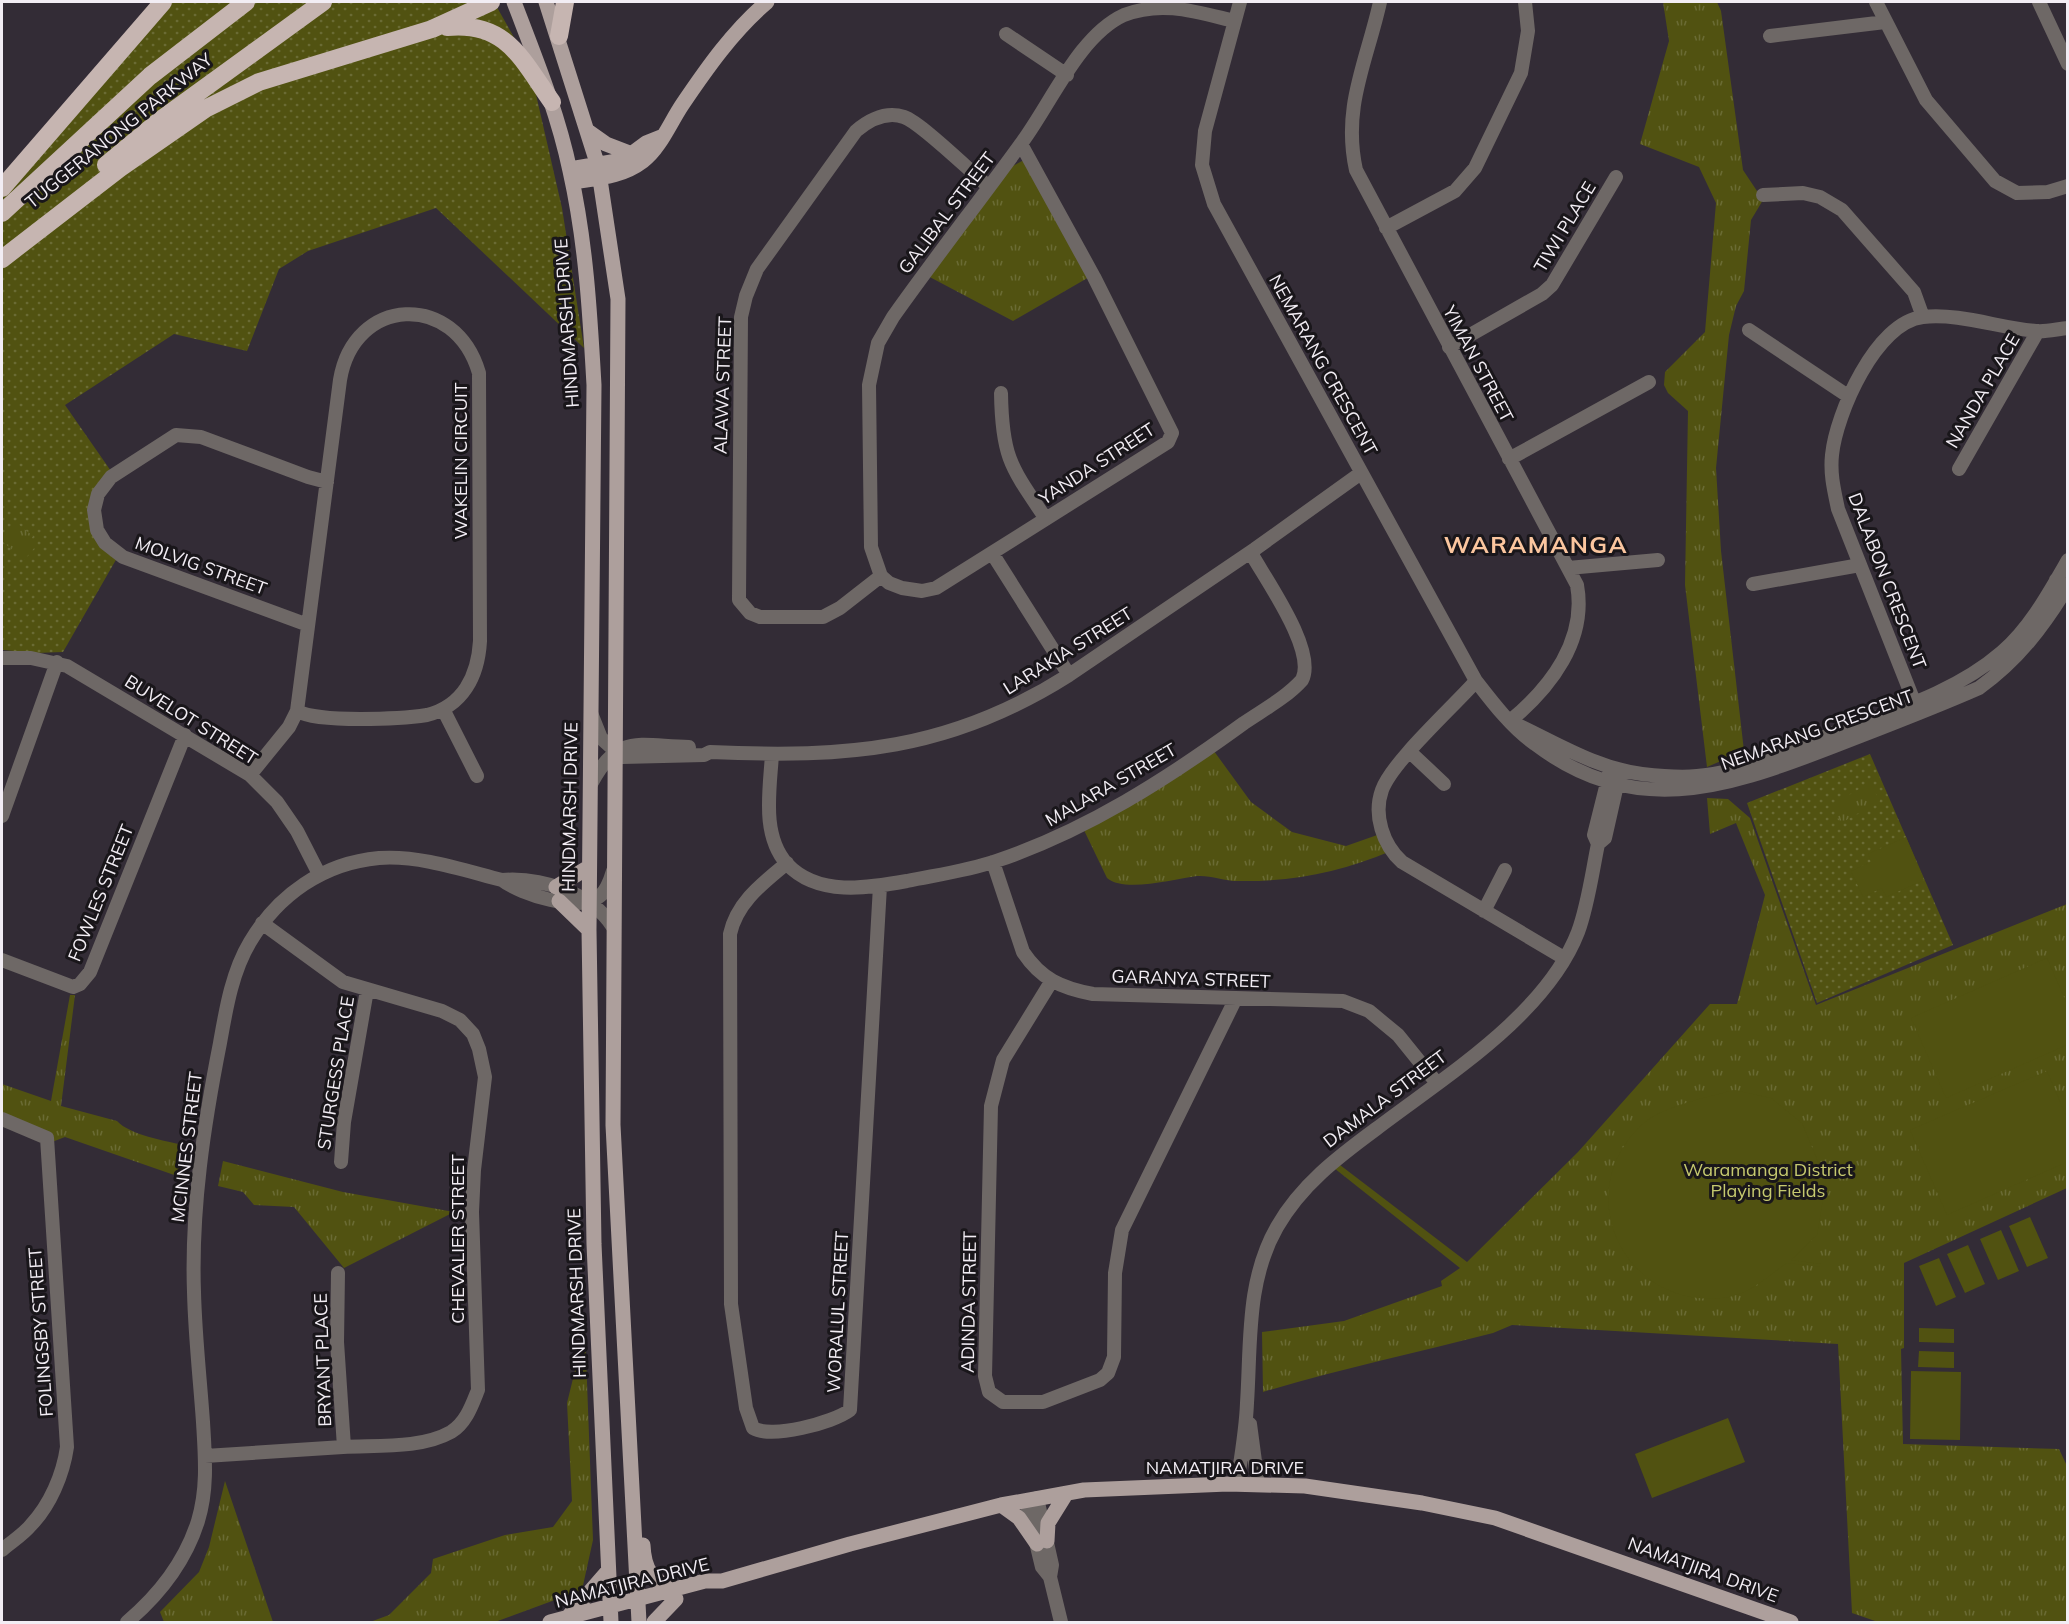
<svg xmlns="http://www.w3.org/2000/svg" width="2069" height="1624" viewBox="0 0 2069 1624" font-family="Mulish,sans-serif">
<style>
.grass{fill:url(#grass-dots)}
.park{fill:url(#park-tufts)}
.pitch{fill:#515211}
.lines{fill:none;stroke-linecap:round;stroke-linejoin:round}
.minor{stroke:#6e6866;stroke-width:14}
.major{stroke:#ad9f9c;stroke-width:15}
.highway{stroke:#c6b5b1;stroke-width:18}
.labels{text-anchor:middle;stroke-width:6;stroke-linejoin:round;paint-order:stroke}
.street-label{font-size:18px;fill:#f2edf4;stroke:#19161a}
.park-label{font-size:18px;fill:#c6c96f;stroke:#19161a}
.district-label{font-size:24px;font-weight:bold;letter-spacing:1.5px;fill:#fbc69f;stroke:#19161a}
</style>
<defs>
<pattern id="grass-dots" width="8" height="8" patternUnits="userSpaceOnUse" patternTransform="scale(1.5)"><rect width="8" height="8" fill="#515211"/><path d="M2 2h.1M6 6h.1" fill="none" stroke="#6a6b34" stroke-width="1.8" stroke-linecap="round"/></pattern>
<pattern id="park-tufts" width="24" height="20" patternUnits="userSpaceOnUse" patternTransform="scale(1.5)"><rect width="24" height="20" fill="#515211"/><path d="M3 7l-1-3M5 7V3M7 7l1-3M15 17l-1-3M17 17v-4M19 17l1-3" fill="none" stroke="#6a6b34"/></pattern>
</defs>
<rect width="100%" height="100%" fill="#332c36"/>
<!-- grass -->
<path class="grass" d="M 170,2 L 494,2 L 529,64 L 562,208 L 584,348 L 436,208 L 308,251 L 279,269 L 247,351 L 174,334 L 65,405 L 113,474 L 98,486 L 93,535 L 117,558 L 63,652 L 36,653 L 3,650 L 2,192 Z
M 1870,754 L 1953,945 L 1817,1003 L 1747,803 Z"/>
<!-- park -->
<path class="park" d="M 1663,2 L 1717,2 L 1721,11 L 1743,170 L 1763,200 L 1751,220 L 1744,291 L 1736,306 L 1729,335 L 1716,468 L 1721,551 L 1744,751 L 1707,767 L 1685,585 L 1688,411 L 1668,393 L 1664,385 L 1665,372 L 1705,332 L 1716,203 L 1699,167 L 1640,144 L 1669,41 Z
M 1022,161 L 1031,165 L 1091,276 L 1013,321 L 924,274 L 1011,167 Z
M 18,524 L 33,536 L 30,541 L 36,546 L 24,560 L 2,541 Z
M 1211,747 L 1251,802 L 1292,832 L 1346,846 L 1383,833 L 1391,851 C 1341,872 1292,882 1238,881 C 1224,881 1210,875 1197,876 C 1173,879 1125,893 1107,878 L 1082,826 Z
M 1870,783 L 1880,801 L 1841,823 L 1831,805 Z
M 1707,798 L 1728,799 L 1750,818 L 1816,1005 L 2067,904 L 2067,1188 L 1904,1263 L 1904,1348 L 1901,1349 L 1903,1444 L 2059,1449 L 2067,1466 L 2067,1622 L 1878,1622 L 1852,1613 L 1838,1344 L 1512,1325 L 1493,1333 C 1416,1353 1339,1369 1263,1392 L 1262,1332 L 1344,1321 L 1442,1286 L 1441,1281 L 1460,1268 L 1334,1168 L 1340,1165 L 1467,1262 L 1578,1152 L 1710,1004 L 1737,1004 L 1765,895 L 1736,823 L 1710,834 Z
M 70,995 L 75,995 L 61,1106 L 117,1121 C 130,1135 165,1141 184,1145 L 180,1177 L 65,1137 L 52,1142 L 2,1114 L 2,1084 L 51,1101 Z
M 223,1161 L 343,1192 L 454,1212 L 344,1268 L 294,1207 L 254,1205 L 243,1192 L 218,1186 Z
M 585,1330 L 593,1540 L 582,1590 L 495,1622 L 370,1622 L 389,1615 L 431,1573 L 433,1559 L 505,1535 L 553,1527 L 572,1501 L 567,1403 Z
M 225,1481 L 273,1622 L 164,1622 L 160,1612 L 199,1572 L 209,1547 Z"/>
<!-- pitch -->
<path class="pitch" d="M 1906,837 L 1924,880 L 1886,897 L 1882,888 L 1863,897 L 1851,871 L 1871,862 L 1868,854 Z
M 2047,958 L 2067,1004 L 2067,1045 L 1946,1098 L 1911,1018 Z
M 2047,1071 L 2067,1118 L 2067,1162 L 1947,1215 L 1910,1130 Z
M 1734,1090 L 1771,1098 L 1802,1123 L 1826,1181 L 1817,1235 L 1791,1260 L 1821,1264 L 1821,1267 L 1787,1263 C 1769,1275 1751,1293 1729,1297 C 1626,1314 1566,1192 1644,1123 C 1663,1106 1709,1097 1734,1090 Z
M 2030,1217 L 2048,1258 L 2027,1267 L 2009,1226 Z
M 2001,1230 L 2019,1271 L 1998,1280 L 1980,1239 Z
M 1968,1245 L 1985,1284 L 1965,1293 L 1947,1254 Z
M 1939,1258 L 1956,1297 L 1936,1306 L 1919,1266 Z
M 1919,1328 L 1954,1329 L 1954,1343 L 1919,1342 Z
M 1919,1351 L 1954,1352 L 1954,1368 L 1918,1367 Z
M 1911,1371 L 1961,1372 L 1960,1440 L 1910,1439 Z
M 1728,1418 L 1745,1462 L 1652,1498 L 1635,1454 Z"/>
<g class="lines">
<!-- minor -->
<path class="minor" d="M 1240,2 L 1205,131 L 1202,165 L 1214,204 L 1476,681 C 1493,703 1512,728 1535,744 C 1633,818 1723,789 1827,749 C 1878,729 1929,710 1979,688 C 2018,660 2043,627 2068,586 L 2056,580
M 1380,2 C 1367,61 1342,107 1356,170 L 1577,585 C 1587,640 1551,687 1510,721
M 1876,2 L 1926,100 L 1995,181 L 2017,193 L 2048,192 L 2068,186
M 2039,2 L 2068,64
M 1006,34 L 1067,75
M 1770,36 L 1885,22
M 1021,144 L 1094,277 L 1172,433 L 1168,442 L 936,588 L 922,591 L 902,588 L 889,583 L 881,576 L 871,547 L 869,385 L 878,343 L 893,317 C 934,259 978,203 1020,145 C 1050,106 1078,36 1124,15 C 1162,0 1197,12 1234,21
M 1763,195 L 1803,193 L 1820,197 L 1842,210 L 1914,292 L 1923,317
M 1386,228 L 1455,191 L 1475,168 L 1521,73 L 1528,31 L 1525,2
M 1749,330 L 1848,396
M 1449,347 L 1542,294 L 1552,285 L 1616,177
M 1001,393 C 1002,458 1011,467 1046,519
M 1509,459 L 1649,382
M 1959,469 L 2038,331
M 992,553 L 1069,675
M 1568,568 L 1658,560
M 881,576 L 840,608 L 823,617 L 760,617 L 750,613 L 739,600 L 741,317 L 746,296 L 757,269 L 856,131 C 869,120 886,111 904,117 C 920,122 971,172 988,186
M 1753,584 L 1860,565
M 308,625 L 123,557 L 105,543 L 97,530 L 94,510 L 98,494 L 111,477 L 176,435 L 201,437 L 308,477 L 327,482
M 2,658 L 31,658 L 67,666 L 250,775 L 277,802 L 297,831 L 319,874
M 1476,681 C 1453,707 1392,762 1382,790 C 1373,815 1383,845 1402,862 L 1564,958
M 443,709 L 477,776
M 1917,709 L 1838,509 C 1834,490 1830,474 1832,455 C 1836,414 1876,322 1923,317 C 1960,313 1999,328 2036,331 C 2046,332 2057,329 2068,328
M 591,713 L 601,738 L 622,757 L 704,755 L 710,752 C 848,758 949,751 1069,675 L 1255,549 L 1361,473
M 1520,726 C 1560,745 1597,768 1642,774 C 1660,776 1679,778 1697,776 C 1745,772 1794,749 1839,731 C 1895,710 1956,692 2002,652 C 2030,628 2049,593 2068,560
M 1410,752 L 1444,784
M 772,754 C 770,789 761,835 787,864 C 818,897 868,888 907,881 C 936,875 967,871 996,861 C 1086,831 1167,779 1244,723 C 1263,710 1287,697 1302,680 C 1317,651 1266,580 1251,553
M 250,775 L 289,727 L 297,711 C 319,723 401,719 427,715 C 463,706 478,676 480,641 L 479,373 C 455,291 354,296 340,380 L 297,711
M 591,784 C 618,733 638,746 689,747
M 2,816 L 57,662
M 1598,844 L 1605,838 L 1619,776
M 993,862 L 1023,952 C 1041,979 1061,988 1093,994 L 1343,1001 L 1369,1011 L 1398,1035 L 1436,1082
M 787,863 C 763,883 737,902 730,934 L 731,1304 L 746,1408 L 753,1428 C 771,1439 833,1423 850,1410 L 880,886
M 502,880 C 520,894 581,914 600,896 C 607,890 610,881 613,871
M 1484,911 L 1505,870
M 2,960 L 73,987 L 80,984 L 90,972 L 185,735
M 1051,982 L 1003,1060 L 991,1106 L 985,1376 L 989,1392 L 1003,1402 L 1043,1402 L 1100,1380 L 1108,1373 L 1114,1357 L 1115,1273 L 1122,1230 L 1236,998
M 2,1119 L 47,1138 L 67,1447 C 63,1475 50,1505 31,1525 C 23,1535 11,1542 2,1550
M 341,1162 L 344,1122 L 367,990
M 338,1273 L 337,1342 L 344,1447
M 1250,1424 L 1258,1484
M 205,1456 C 251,1453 297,1450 343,1447 C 376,1445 421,1449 451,1432 C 466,1423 472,1405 478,1390 L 472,1212 L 474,1170 L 485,1077 L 479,1049 L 473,1034 L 460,1020 L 442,1011 L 343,982 L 262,923
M 1237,1484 C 1241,1458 1246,1430 1247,1403 C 1251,1344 1246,1281 1277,1227 C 1301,1185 1338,1157 1376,1129 C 1444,1077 1546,1015 1578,932 C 1588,905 1592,873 1598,844 L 1594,835 L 1611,767
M 1037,1498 L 1052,1565 L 1050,1577
M 1026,1501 L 1042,1567 L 1050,1577 L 1061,1622
M 127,1622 C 159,1595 185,1562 198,1521 C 208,1488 205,1456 203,1422 C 200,1379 195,1335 194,1292 C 191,1209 204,1124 220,1043 C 226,1009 232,972 250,942 C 278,895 323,863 379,858 C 420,855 463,870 502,880 C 541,877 592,893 613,927"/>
<!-- major -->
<path class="major" d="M 514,2 C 535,57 558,113 570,171 C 586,242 590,314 594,385 L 589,930 L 594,1244 L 611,1622
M 546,2 L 598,166 L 618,299 L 613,1125 L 639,1622
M 589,132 L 606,144 L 632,154
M 570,169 L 623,160 L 646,143 L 661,137
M 573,182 C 598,178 622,177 643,161 C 660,148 670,123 682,105 C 707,68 733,31 767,2
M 556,887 L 589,867
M 559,901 L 589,930
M 1001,1505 L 1019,1518 L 1037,1544
M 1047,1541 L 1048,1523 L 1066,1494
M 643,1545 C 644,1569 652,1583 677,1589
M 567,1618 L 608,1571
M 550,1622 L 705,1581 L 722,1581 L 850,1544 L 1001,1505 L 1084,1490 L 1228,1484 L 1305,1486 L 1422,1503 L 1495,1518 L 1791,1622
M 654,1622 L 676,1599"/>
<!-- highway -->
<path class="highway" d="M 447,27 C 507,21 522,60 552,102
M 559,36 L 565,2
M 106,165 L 159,121 L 323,2
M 2,188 L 163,2
M 2,213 L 150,76 L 246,2
M 2,259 L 120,168 L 205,109 L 259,82 L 432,29 L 491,2"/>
</g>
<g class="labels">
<!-- street labels -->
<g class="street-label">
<text transform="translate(119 131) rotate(-39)" y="6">TUGGERANONG PARKWAY</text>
<text transform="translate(947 213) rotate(-53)" y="6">GALIBAL STREET</text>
<text transform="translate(1565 227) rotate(-59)" y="6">TIWI PLACE</text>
<text transform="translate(567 323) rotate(-94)" y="6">HINDMARSH DRIVE</text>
<text transform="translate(1478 364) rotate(62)" y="6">YIMAN STREET</text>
<text transform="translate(1323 365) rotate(61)" y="6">NEMARANG CRESCENT</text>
<text transform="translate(723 385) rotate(-88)" y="6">ALAWA STREET</text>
<text transform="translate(1983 391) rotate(-60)" y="6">NANDA PLACE</text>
<text transform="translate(461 461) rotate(-90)" y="6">WAKELIN CIRCUIT</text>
<text transform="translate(1097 464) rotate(-33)" y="6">YANDA STREET</text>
<text transform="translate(201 566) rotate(20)" y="6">MOLVIG STREET</text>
<text transform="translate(1887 581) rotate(69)" y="6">DALABON CRESCENT</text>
<text transform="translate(1068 651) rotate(-32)" y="6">LARAKIA STREET</text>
<text transform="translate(191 720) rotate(32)" y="6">BUVELOT STREET</text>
<text transform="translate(1817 730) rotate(-20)" y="6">NEMARANG CRESCENT</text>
<text transform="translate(1111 785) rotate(-30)" y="6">MALARA STREET</text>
<text transform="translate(570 807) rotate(-89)" y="6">HINDMARSH DRIVE</text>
<text transform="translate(101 893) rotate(-68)" y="6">FOWLES STREET</text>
<text transform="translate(1191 979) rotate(2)" y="6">GARANYA STREET</text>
<text transform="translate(336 1073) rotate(-81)" y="6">STURGESS PLACE</text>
<text transform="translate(1385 1099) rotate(-37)" y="6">DAMALA STREET</text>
<text transform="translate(187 1147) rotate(-83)" y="6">MCINNES STREET</text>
<text transform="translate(458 1239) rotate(-90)" y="6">CHEVALIER STREET</text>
<text transform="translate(577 1293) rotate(-92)" y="6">HINDMARSH DRIVE</text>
<text transform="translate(969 1302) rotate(-89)" y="6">ADINDA STREET</text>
<text transform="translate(838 1312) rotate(-87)" y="6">WORALUL STREET</text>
<text transform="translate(41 1332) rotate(-94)" y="6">FOLINGSBY STREET</text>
<text transform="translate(323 1360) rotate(-92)" y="6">BRYANT PLACE</text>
<text x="1225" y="1474">NAMATJIRA DRIVE</text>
<text transform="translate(1703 1570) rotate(20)" y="6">NAMATJIRA DRIVE</text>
<text transform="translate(632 1583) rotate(-14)" y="6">NAMATJIRA DRIVE</text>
</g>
<!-- park labels -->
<g class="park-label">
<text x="1768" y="1176">Waramanga District<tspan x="1768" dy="21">Playing Fields</tspan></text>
</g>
<!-- district labels -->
<g class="district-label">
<text x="1536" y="553">WARAMANGA</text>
</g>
</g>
<!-- border -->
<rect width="2069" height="1624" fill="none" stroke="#f2edf4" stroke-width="6"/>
</svg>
